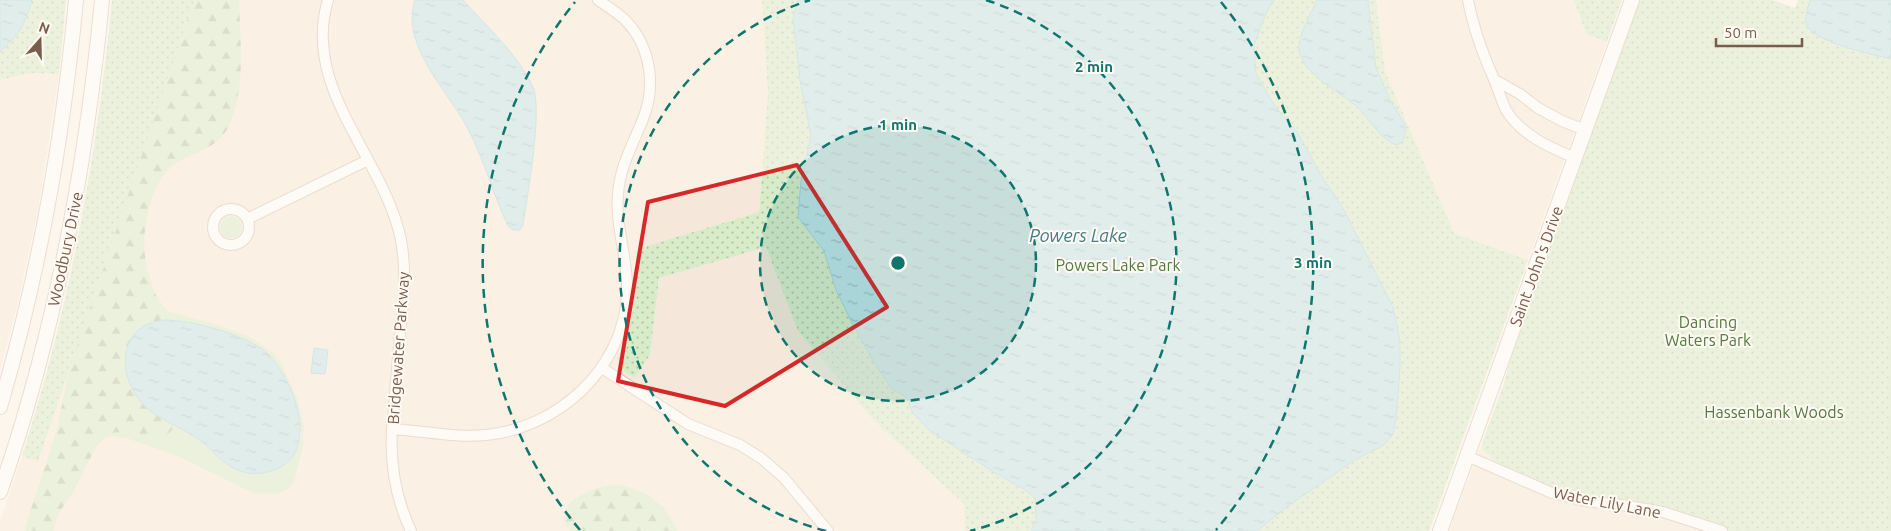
<svg xmlns="http://www.w3.org/2000/svg" width="1891" height="531" viewBox="0 0 1891 531" font-family="Ubuntu,sans-serif">
<style>
.residential{fill:#f5e8da}
.green{fill:#d8ecc9}
.forest{fill:url(#forest-firs)}
.park{fill:url(#park-dots)}
.water{fill:url(#water-ripples);stroke:#a5d3da}
.lines{fill:none;stroke-linecap:round;stroke-linejoin:round}
.street-casing{stroke:#d1beb0;stroke-width:12}
.secondary-casing{stroke:#d6c0b0;stroke-width:16}
.street{stroke:#fff;stroke-width:10}
.secondary{stroke:#fff;stroke-width:14}
.marked{fill:none;stroke:#d62828;stroke-width:4;stroke-linejoin:round}
.ring{fill:none;stroke:#0f766e;stroke-width:2.5;stroke-dasharray:9 6}
.labels{text-anchor:middle;stroke-width:4;stroke-linejoin:round;paint-order:stroke}
.street-label{font-size:16px;fill:#7a5c4d;stroke:#fffaf3}
.park-label{font-size:16px;fill:#537a41;stroke:#fffaf3}
.water-label{font-size:18px;font-style:italic;fill:#437c86;stroke:#fffaf3}
.centre{fill:#0f766e;stroke:#fffaf3;stroke-width:2.5}
.ring-label{font-size:15px;text-anchor:middle;font-weight:bold;fill:#0f766e;stroke:#fffaf3;stroke-width:4;stroke-linejoin:round;paint-order:stroke}
</style>
<defs>
<pattern id="forest-firs" width="22" height="20" patternUnits="userSpaceOnUse" patternTransform="scale(1.25)"><rect width="22" height="20" fill="#d8ecc9"/><path d="M5 1l3.5 6h-7zM16 11l3.5 6h-7z" fill="#b4c2a5"/></pattern>
<pattern id="park-dots" width="8" height="8" patternUnits="userSpaceOnUse" patternTransform="scale(1.25)"><rect width="8" height="8" fill="#d8ecc9"/><path d="M2 2h.1M6 6h.1" fill="none" stroke="#b4c2a5" stroke-width="1.8" stroke-linecap="round"/></pattern>
<pattern id="water-ripples" width="26" height="14" patternUnits="userSpaceOnUse" patternTransform="scale(1.25)"><rect width="26" height="14" fill="#bfe3e8"/><path d="M2 4q2-2 4 0t4 0M15 11q2-2 4 0t4 0" fill="none" stroke="#a0bbbe"/></pattern>
</defs>
<rect width="100%" height="100%" fill="#fdf6ec"/>
<!-- residential -->
<path class="residential" d="M 194,0 L 762,0 L 768,93 L 759,212 L 634,250 L 636,279 L 633,311 L 616,364 L 635,378 L 650,355 L 659,278 L 766,246 L 798,331 L 874,421 L 964,504 L 965,531 L 0,531 L 0,522 L 22,456 L 38,462 Z
M 1376,0 L 1574,0 L 1586,34 L 1607,42 L 1528,260 L 1454,233 L 1385,71 Z
M 31,73 L 59,74 L 38,209 L 20,293 L 0,370 L 0,80 Z
M 1484,438 L 1483,450 L 1488,455 L 1622,505 L 1722,531 L 1449,531 Z"/>
<!-- green -->
<path class="green" d="M220 227a11 11 0 1 1 22 0a11 11 0 1 1-22 0Z
M 154,288 L 162,305 L 170,312 L 215,324 L 250,337 L 274,353 L 281,363 L 297,398 L 304,426 L 303,446 L 294,482 L 288,489 L 277,494 L 253,493 L 178,456 L 126,438 L 110,436 L 104,438 L 109,434 L 122,432 L 155,437 L 174,428 L 175,425 L 199,440 L 220,459 L 262,473 L 280,468 L 299,443 L 301,438 L 297,408 L 284,376 L 279,367 L 253,344 L 189,322 L 165,320 Z"/>
<!-- forest -->
<path class="forest" d="M 185,0 L 239,0 C 240,40 247,96 226,131 C 215,149 191,153 175,164 C 150,181 140,234 146,262 C 149,282 159,301 165,320 L 149,323 L 126,349 L 125,363 L 128,378 L 159,417 L 175,425 C 162,452 128,424 108,435 C 94,443 83,476 74,490 C 69,499 62,507 58,516 C 56,521 55,526 53,531 L 24,531 L 57,429 L 74,345 Z
M 617,485 C 643,487 668,505 677,531 L 570,531 C 549,501 595,486 617,485 Z"/>
<!-- park -->
<path class="park" d="M 0,0 L 66,0 L 59,74 L 31,73 L 0,80 Z
M 112,0 L 194,0 L 38,462 L 22,456 C 70,307 97,155 112,0 Z
M 762,0 L 1376,0 L 1385,71 L 1454,233 L 1528,260 L 1429,531 L 965,531 L 964,504 L 874,421 L 798,331 L 766,247 L 659,278 L 650,355 L 635,378 L 618,367 L 616,362 L 627,334 L 633,311 L 636,279 L 634,250 L 759,212 L 768,93 Z
M 1574,0 L 1622,0 L 1607,42 L 1586,34 Z
M 1632,0 L 1773,0 L 1795,8 L 1798,0 L 1891,0 L 1891,531 L 1722,531 L 1686,518 L 1586,501 L 1507,472 L 1483,450 L 1483,440 L 1504,383 L 1536,263 Z"/>
<!-- water -->
<path class="water" d="M 0,0 L 32,0 C 24,26 20,34 0,52 Z
M 415,0 L 463,0 C 488,28 517,53 533,87 C 543,109 527,197 523,225 L 520,230 L 513,230 L 508,226 C 493,194 484,159 467,127 C 448,91 400,45 415,0 Z
M 798,0 L 1274,0 L 1267,11 L 1254,45 L 1256,74 L 1275,106 L 1298,133 L 1321,175 L 1344,210 L 1393,307 L 1400,341 L 1400,368 L 1396,419 L 1393,434 L 1384,445 L 1355,460 L 1288,506 L 1257,531 L 1031,531 L 1036,519 L 1035,498 L 1024,489 L 995,473 L 929,430 L 913,413 L 906,397 L 892,389 L 875,364 L 853,325 L 836,290 L 824,251 L 798,217 L 801,181 L 811,136 L 800,80 L 793,19 Z
M 1317,0 L 1368,0 L 1376,68 L 1391,102 L 1405,124 L 1405,137 L 1401,143 L 1396,145 C 1378,138 1369,117 1355,105 C 1339,92 1302,73 1299,50 C 1297,37 1312,12 1317,0 Z
M 1810,0 L 1891,0 L 1891,59 C 1874,55 1809,41 1806,23 C 1805,16 1808,7 1810,0 Z
M 165,320 C 192,320 248,335 268,354 C 294,380 322,453 274,470 C 263,474 252,475 240,471 C 223,465 213,450 198,439 C 184,429 167,423 153,413 C 132,398 118,367 129,343 C 136,327 149,322 165,320 Z
M 314,348 L 328,350 L 325,374 L 311,373 Z"/>
<g class="lines">
<defs>
<path id="street" d="M 328,0 C 301,89 384,157 401,240 C 407,272 403,303 400,334 C 397,366 395,397 392,429 C 390,464 396,499 411,531
M 1468,0 C 1473,27 1482,52 1493,77 C 1498,88 1501,100 1506,110 C 1521,135 1549,147 1575,158
M 1495,80 L 1520,94 L 1538,108 L 1562,121 L 1585,130
M213 227a18 18 0 1 1 36 0a18 18 0 1 1-36 0Z
M 247,219 L 368,160
M 602,368 L 688,424 L 740,445 L 761,458 L 784,478 L 828,531
M 392,429 C 423,431 455,438 486,435 C 558,428 623,369 627,295 C 629,261 615,228 618,194 C 620,166 633,144 643,119 C 656,87 651,49 628,23 C 620,14 608,7 598,0
M 1467,456 L 1552,493 L 1586,501 L 1622,505 L 1663,512 L 1722,531"/>
<path id="secondary" d="M 0,407 C 39,274 63,138 76,0
M 0,492 C 55,333 86,167 102,0
M 1440,531 L 1632,0"/>
</defs>
<!-- street casing -->
<use href="#street" class="street-casing"/>
<!-- secondary casing -->
<use href="#secondary" class="secondary-casing"/>
<!-- street -->
<use href="#street" class="street"/>
<!-- secondary -->
<use href="#secondary" class="secondary"/>
</g>
<!-- marked area -->
<path d="M0 0H1891V531H0ZM 797,165 L 887,307 L 725,406 L 618,381 L 648,202 Z" fill="#fdf6ec" fill-opacity=".55" fill-rule="evenodd"/>
<path class="marked" d="M 797,165 L 887,307 L 725,406 L 618,381 L 648,202 Z"/>
<!-- distance rings -->
<circle cx="898" cy="263" r="138" fill="#0f766e" fill-opacity=".12"/>
<g class="ring">
<circle cx="898" cy="263" r="138"/>
<path d="M826 531A277 277 0 0 1 810 0M986 0A277 277 0 0 1 970 531"/>
<path d="M580 530A415 415 0 0 1 575 2M1221 2A415 415 0 0 1 1216 530"/>
</g>
<g class="labels">
<!-- street labels -->
<g class="street-label">
<text transform="translate(65 249) rotate(-78)" y="6">Woodbury Drive</text>
<text transform="translate(1536 266) rotate(-70)" y="6">Saint John's Drive</text>
<text transform="translate(398 348) rotate(-86)" y="6">Bridgewater Parkway</text>
<text transform="translate(1607 502) rotate(11)" y="6">Water Lily Lane</text>
</g>
<!-- park labels -->
<g class="park-label">
<text x="1118" y="271">Powers Lake Park</text>
<text x="1708" y="328">Dancing<tspan x="1708" dy="18">Waters Park</tspan></text>
<text x="1774" y="418">Hassenbank Woods</text>
</g>
<!-- water labels -->
<g class="water-label">
<text x="1078" y="242">Powers Lake</text>
</g>
</g>
<circle cx="898" cy="263" r="8" class="centre"/>
<g class="ring-label">
<text x="1094" y="72">2 min</text>
<text x="898" y="130">1 min</text>
<text x="1313" y="268">3 min</text>
</g>
<!-- north arrow -->
<g transform="translate(40 40) rotate(20)" stroke="#fffaf3" stroke-width="4" paint-order="stroke">
<path d="M0-4L9 19L0 12L-9 19Z" fill="#7a5c4d"/>
<text y="-8" font-size="14" font-weight="bold" text-anchor="middle" fill="#7a5c4d">N</text>
</g>
<!-- scale -->
<path d="M1716 38v8h86v-8" fill="none" stroke="#7a5c4d" stroke-width="2.5"/>
<text x="1724" y="38" font-size="15" fill="#7a5c4d" stroke="#fffaf3" stroke-width="4" paint-order="stroke">50 m</text>
</svg>
